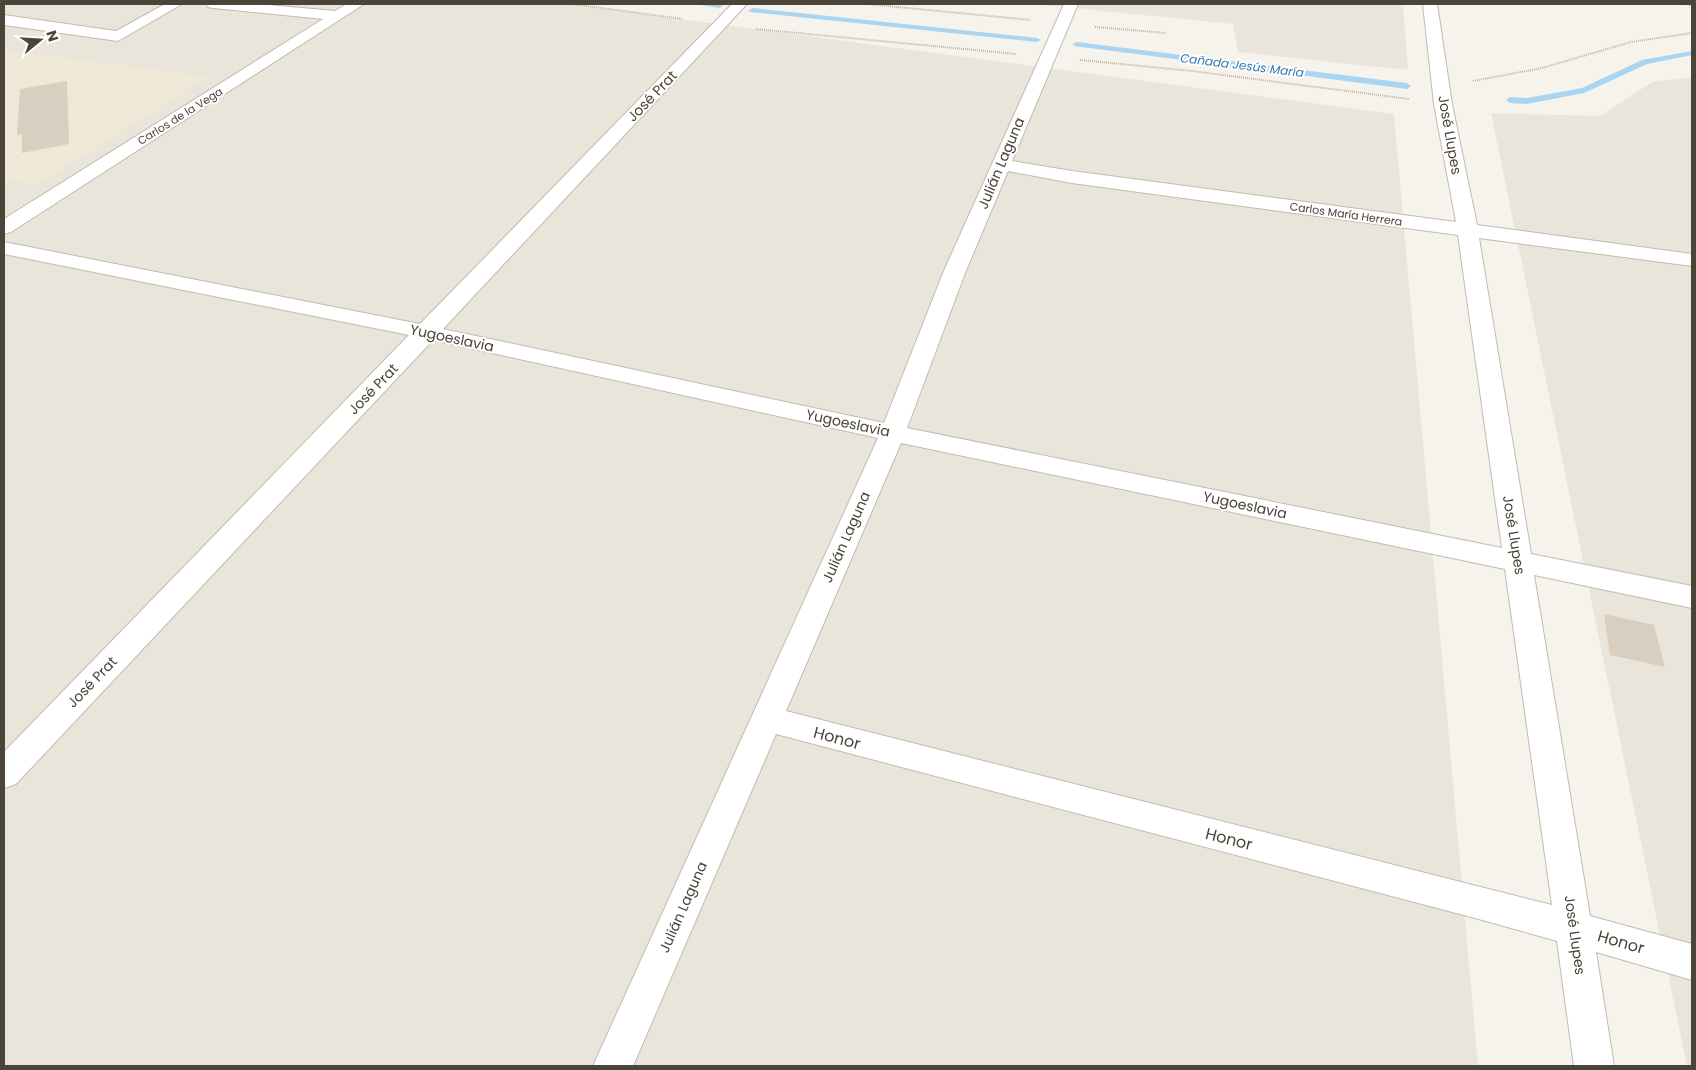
<svg xmlns="http://www.w3.org/2000/svg" width="1696" height="1070" font-family="Poppins,sans-serif">
	<rect width="100%" height="100%" fill="#f6f3ec"/>
	<g fill="#eae5da">
		<path d="M4,4h563l827,110 84,952h-1474z"/>
		<path d="M1032,4h371l5,66 -170,-18 -5,-28z"/>
		<path d="M1692,77v989h-5l-196,-953 109,3 52,-34z"/>
	</g>
	<path fill="#efe8d6" d="M4,50l205,27 -172,108 -33,-6z"/>
	<g fill="none" stroke-linecap="round" stroke-linejoin="round">
		<g fill="#a9d4f2" fill-rule="evenodd">
			<path d="M694,4h25l4,2 -4,2z"/>
			<path d="M753,8l284,30 4,2 -4,2 -287,-30 -1,-2z"/>
			<path d="M1077,42l330,41 4,3 -4,3 -333,-43 -1,-2z"/>
			<path d="M1692,51v4l-45,9 -63,29 -57,11 -17,-1 -4,-3 4,-3 17,1 55,-10 60,-28z"/>
		</g>
	</g>
	<g fill="#d8cfc1">
		<path d="M67,81l2,63 -47,9v-19l-5,1 3,-46z"/>
		<path d="M1604,614l50,11 11,42 -55,-12z"/>
	</g>
	<g fill="none" stroke-linecap="round" stroke-linejoin="round">
		<defs>
			<g id="minor">
				<path d="M165,4h17l-64,37 -114,-16v-10l112,16z"/>
				<path d="M206,4h51l78,7 12,-7h17l-353,228 -7,2v-15l319,-200 -110,-11 -5,-1z"/>
				<path d="M732,4h15l-304,325 441,94 59,-150 121,-269h14l-66,157 60,10 384,51 -22,-118 -11,-100h14l15,100 25,121 215,29v12l-213,-28 52,316 161,32v22l-158,-33 56,341 102,28v36l-96,-28 18,114h-40l-17,-125 -82,-23 -699,-184 -143,332h-40l285,-628 -445,-98 -417,444 -12,4v-36l405,-417 -405,-81v-12l416,82zM1008,171l64,12 386,52 44,313 -595,-120 58,-155zM901,443l604,126 47,336 -766,-194z"/>
			</g>
		</defs>
		<use href="#minor" stroke="#c2bbae" stroke-width="2"/>
		<g stroke="#c4b79f" stroke-width="2" stroke-dasharray="1 1" stroke-linecap="butt">
			<path d="M572,4l111,15"/>
			<path d="M866,4l165,16"/>
			<path d="M1685,4l7,1"/>
			<path d="M1095,27l71,6"/>
			<path d="M756,29l260,25"/>
			<path d="M1080,60l112,11 217,28"/>
			<path d="M1473,81l69,-13 89,-26 61,-9"/>
		</g>
		<use href="#minor" fill="#fff" fill-rule="evenodd"/>
	</g>
	<g text-anchor="middle" dominant-baseline="central" stroke-width="4" stroke-linejoin="round" paint-order="stroke">
		<g font-size="11" fill="#4b4439" stroke="#fff">
			<text transform="translate(180 116) rotate(-32)">Carlos de la Vega</text>
			<text transform="translate(1346 214) rotate(8)">Carlos María Herrera</text>
		</g>
		<g font-size="12" font-style="italic" fill="#2e7ab2" stroke="#fff">
			<text transform="translate(1242 65) rotate(7)">Cañada Jesús María</text>
		</g>
		<g font-size="14" fill="#4b4439" stroke="#fff">
			<text transform="translate(652 96) rotate(-46)">José Prat</text>
			<text transform="translate(1450 135) rotate(80)">José Llupes</text>
			<text transform="translate(1001 163) rotate(-67)">Julián Laguna</text>
			<text transform="translate(452 338) rotate(12)">Yugoeslavia</text>
			<text transform="translate(373 389) rotate(-46)">José Prat</text>
			<text transform="translate(848 423) rotate(12)">Yugoeslavia</text>
			<text transform="translate(1245 505) rotate(12)">Yugoeslavia</text>
			<text transform="translate(1514 535) rotate(81)">José Llupes</text>
			<text transform="translate(846 537) rotate(-66)">Julián Laguna</text>
			<text transform="translate(92 682) rotate(-46)">José Prat</text>
			<text transform="translate(683 907) rotate(-66)">Julián Laguna</text>
			<text transform="translate(1575 935) rotate(82)">José Llupes</text>
		</g>
		<g font-size="16" fill="#4b4439" stroke="#fff">
			<text transform="translate(837 738) rotate(15)">Honor</text>
			<text transform="translate(1229 839) rotate(14)">Honor</text>
			<text transform="translate(1621 942) rotate(16)">Honor</text>
		</g>
	</g>
	<rect width="1696" height="1070" fill="none" stroke="#4b4439" stroke-width="10"/>
	<g transform="translate(40 40) rotate(72)" stroke="#ffffff" stroke-width="4" paint-order="stroke">
	<path d="M0-4L9 19L0 12L-9 19Z" fill="#4b4439"/>
	<text y="-8" font-size="14" font-weight="bold" text-anchor="middle" fill="#4b4439">N</text>
	</g>
</svg>
